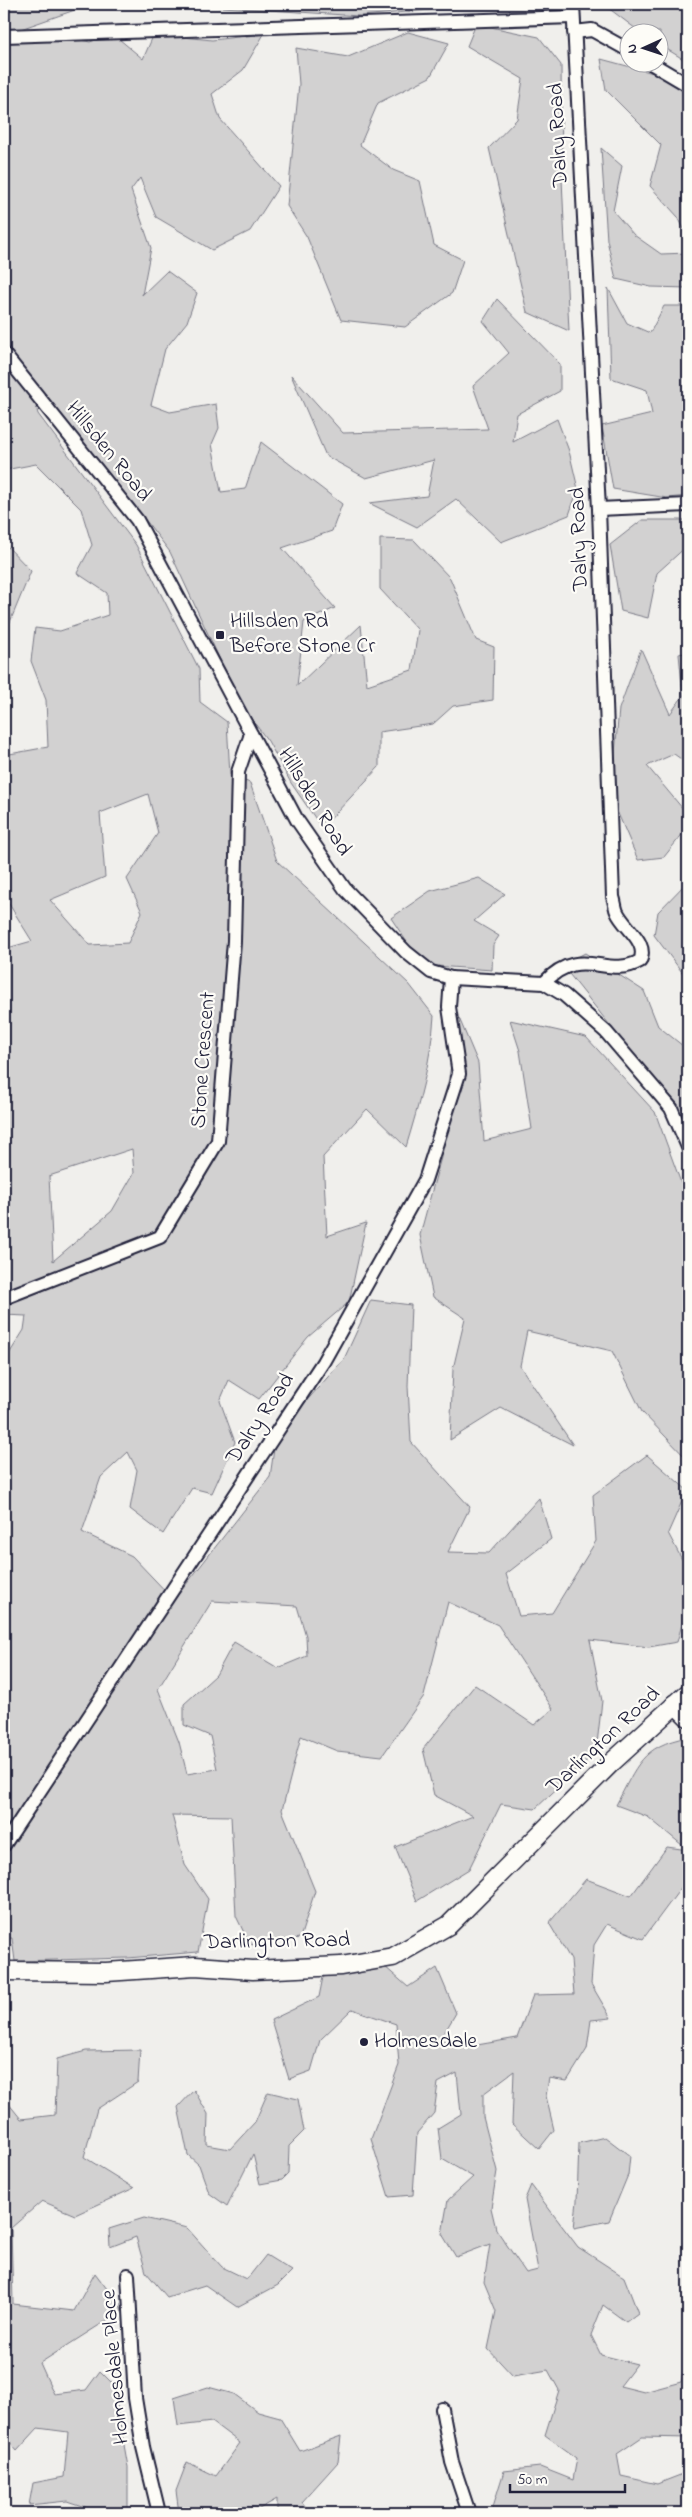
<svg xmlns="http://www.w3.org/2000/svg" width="692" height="2517" font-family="'Indie Flower',sans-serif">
	<rect width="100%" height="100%" fill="#f0efec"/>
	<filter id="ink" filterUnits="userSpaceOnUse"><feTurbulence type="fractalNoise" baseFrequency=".02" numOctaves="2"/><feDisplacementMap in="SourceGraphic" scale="10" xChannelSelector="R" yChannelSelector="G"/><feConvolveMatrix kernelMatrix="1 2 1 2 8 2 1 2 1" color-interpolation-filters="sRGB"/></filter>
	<g filter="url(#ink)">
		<g fill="#d2d1d1" stroke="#7a7a86" fill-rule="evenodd">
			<path d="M4,4h82l-14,7 -60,21 -8,-5z"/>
			<path d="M210,4h292l-143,12 -151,-10z"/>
			<path d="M603,4h85v58l-28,-17v-13h-20z"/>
			<path d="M476,24l63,13 22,28 1,114 7,152 -42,-19 -38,-164 28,-29 6,-40 -56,-33z"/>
			<path d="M408,32l41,11 -19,34 -52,26 -18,42 33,25 27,11 14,64 29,15 -11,33 -47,34 -64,-7 -34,-83 -20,-31 12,-122 -3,-36 52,9z"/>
			<path d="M113,34l30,25 11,-25 58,6 52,-6 -21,36 -31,24 8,25 59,67 -29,45 -38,19 -56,-33 -16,-39 -9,12 20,58 -9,47 25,-24 30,22 -10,29 -22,27 -14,56 19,7 46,-8 3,24 -7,16 9,48 24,-3 16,-47 81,62 -10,27 -50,17 53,60 -31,14 -7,64 64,-61 6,60 45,-15 6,-40 -38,-41v-50l34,1 36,38 26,62 18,7 -1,53 -40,6 -20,18 -54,8v35l-57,61 -31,-45 -23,-42 -27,-36 -71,-153 -49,-64 -93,-111 10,37 98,131 63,124 1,33 27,20 3,53 20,8 27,78 132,123 25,32c-3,46 -15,88 -28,131l-39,-38 -44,48 4,79 39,-13 -17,79 -41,35 -49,62 -30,-19 -9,21 15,41 -23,51 -20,-5 -29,46 -33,-25 7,-39 -9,-18 -27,25 -19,55 50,24 42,44 96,-123 6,-42 68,-76 27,-59 40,5 -3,81 3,56 59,65 -22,45 41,1 50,-55 12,41 -45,35 13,42 33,-3 44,-72 -3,-46 54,-40 40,35 -19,43 20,38v32l-11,39 -28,5 -59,-7 12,61 -6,51 -61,57 -34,-5 -32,65 -52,32 -22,-54 78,-31 -39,-21 -11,-46 52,-64 59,40 19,-16 -55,-84 -50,-23 -24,94 -42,60 -45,-5 -36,-15 -19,74 33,81 -15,47 -50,7 -14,-29 -5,-100 -59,-1 13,50 23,34 -10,53 -70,6 -113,3 -3,-23 -8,1v-577l20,-32 2,-14 -22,-1v-366l28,-8 -28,-45v-141l44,-8 -2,-47 -15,-39 4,-33 25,3 48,-16 -1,-22 -30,-20 15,-28 -11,-36 -45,-45 -31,6 -1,3v-430l52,-8 34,7zM148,794l10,39 -31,46 15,33 -14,31 -38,2 -40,-45 55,-23 -5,-64zM132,1149l2,24 -22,38 -59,50 -4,-85zM212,1601l85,5 9,30 1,20 -29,12 -44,-26 -18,33 -32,29v21l26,11 7,33 -30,5 -8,-32 -21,-53z"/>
			<path d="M601,59l71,19 16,12v147l-10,-20 -28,-31 11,-41 -55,-55z"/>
			<path d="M601,148l21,18 -9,45 21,24 27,19 27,-1v35l-37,-1 -35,-8 -9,-39z"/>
			<path d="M608,288l19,35 23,10 14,-27h24v190l-21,2 -54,-9 -11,-63 50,-12 -5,-24 -36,-12z"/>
			<path d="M497,299l63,65v27l-43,23 -4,28 44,-23 12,32 9,38 -9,26 -68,27 -45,-43 -39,28 -48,-24 58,-7 7,-36 -68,18 -40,-22 -35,-81 52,58 145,-4 -15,-43 36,-33 -26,-32z"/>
			<path d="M642,520h46v25l-31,28 -9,45 -27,-7 -11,-66z"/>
			<path d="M4,543l27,28 -21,51 -6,-1z"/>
			<path d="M641,649l29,65 13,-18 -4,-42 9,-2v112l-14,-10 -27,12 41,49v12l-24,30 -26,3 -27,-63 8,-88z"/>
			<path d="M479,878l26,16 -31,27 25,15 -6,9 -1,25 -70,-5 -31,-47 39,-27z"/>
			<path d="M688,881v99l-34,-45 4,-23z"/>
			<path d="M585,953l59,38 14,35 30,24v65l-52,-57 -74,-93z"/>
			<path d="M459,1018l19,45 6,78 48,-12 -12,-78 -10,-31 76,17 69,75 33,90v258l-46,-48 -30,-61 -85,-20 -7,35 53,79 -72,-37 -51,32 3,-71 12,-51 -32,-21 -13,-62 23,-85 4,-61z"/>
			<path d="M688,1737v145l-5,3 -40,54 -36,-15 -13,21 -3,39 20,34 -20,2 -4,29 -20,32 -18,-3 -3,18 8,34 -15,19 -27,-25 2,-53 -31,23v23l14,54 -6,37 5,21 30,44 12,-3 -13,-71 6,-14 47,62 46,30 14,36 -12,9 -23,-17 -12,30 10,20 36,9 -17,22 24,6 37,-10 5,-24h2v80l-46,-1 -25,17 4,22 36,8 31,-12v41h-197l13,-42 36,-4 33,13 4,-22 -32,-23 14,-45 -11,-20 -35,6 -25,-27 8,-38 -12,-29 6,-38 -34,13 -14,-23 6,-34 25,-23 -31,-18 -4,-31 23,-14 -4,-41 -19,10 -4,30 -17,20 -4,62 -24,2 -18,-58 28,-74 -3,-41 -44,-15 -32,31 -9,31 -22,8 -18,-59 48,-23 4,-20 61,-11 24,21 29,-19 19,45 -16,27 20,8 57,-10 16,-43 41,-1 -3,-34 -22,-37 37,-44 45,17 36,-49 21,3 -40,-33 -32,-12c21,-39 25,-59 72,-68z"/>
			<path d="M140,2050l-2,32 -41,27 -13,48 50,31 -59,27 -33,-14 -31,27 2,76 61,7 21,-38 28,37 -83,53 14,31 32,-4 14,-19 13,13 15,83v46h-25l-36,-12 -38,4 4,-22 31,-6 4,-45 -30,-4 -21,23 -13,-16v-337l17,21 34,-4 2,-56 29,-8z"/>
			<path d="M194,2090l14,24 -1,31 23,4 25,-27 13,-30 30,7 6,32 -15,15 -1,28 -6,6 -22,4 -7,-30 -26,52 -18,-13 -10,-28 -11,-10 -10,-48z"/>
			<path d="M605,2137l25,19 -2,19 -19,46 -35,7 3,-27 2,-58z"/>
			<path d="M144,2218l43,10 35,39 25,12 19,-24 26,16 -14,14 -41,22 -32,-22 -38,12 -21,-25 -10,-35 -26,10 -1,-18z"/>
			<path d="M208,2387l26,7 24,18 22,6 20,33 41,-15 -3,26 -36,40 8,11h-33v-14l-25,14h-73l-3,-22 11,-29 29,14 24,-33 -28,-21 -34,4 -4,-28z"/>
		</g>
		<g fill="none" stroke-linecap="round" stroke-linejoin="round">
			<defs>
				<g id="street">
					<path d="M574,32l18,-2 38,21"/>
					<path d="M4,36l569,-19"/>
					<path d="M649,62l39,23"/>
					<path d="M4,354l133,166 160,300 48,69 61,63 25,20 20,6 93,5 20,12 42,37 65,76 17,39"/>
					<path d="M599,509l89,-4"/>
					<path d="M544,983c37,-40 62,-3 96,-22 9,-19 -16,-33 -23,-49 -2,-4 -2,-10 -4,-15l-14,-388 -26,-505"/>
					<path d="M4,1298l156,-61 58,-96 16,-200 4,-169 13,-38"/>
					<path d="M4,1845l319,-483 102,-182 34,-106 -10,-67 2,-29"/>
					<path d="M128,2275l7,123 8,49 16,66"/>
					<path d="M442,2409l10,53 17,51"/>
				</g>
				<g id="secondary">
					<path d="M675,1704l13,13"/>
					<path d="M4,1971l102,1 89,-6 58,4 88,-4 52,-9 56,-32 161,-161 78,-71"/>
				</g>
			</defs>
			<use href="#street" stroke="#22223b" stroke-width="16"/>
			<use href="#secondary" stroke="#22223b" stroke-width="21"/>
			<use href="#street" stroke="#fdfcf7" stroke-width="12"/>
			<use href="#secondary" stroke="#fdfcf7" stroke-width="18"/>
		</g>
	</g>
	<g fill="#22223b" stroke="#fdfcf7" stroke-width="2">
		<rect x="215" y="630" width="10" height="10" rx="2.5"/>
		<circle cx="364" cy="2042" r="5"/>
	</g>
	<g text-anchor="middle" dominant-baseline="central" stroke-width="4.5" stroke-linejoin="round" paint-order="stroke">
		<g font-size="22" fill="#22223b" stroke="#fdfcf7">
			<text transform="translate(559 135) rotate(-93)">Dalry Road</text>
			<text transform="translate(108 452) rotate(51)">Hillsden Road</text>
			<text transform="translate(580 539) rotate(-92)">Dalry Road</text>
			<text transform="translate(314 802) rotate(59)">Hillsden Road</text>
			<text transform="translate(204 1060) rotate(-86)">Stone Crescent</text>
			<text transform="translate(261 1419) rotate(-56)">Dalry Road</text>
			<text transform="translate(604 1741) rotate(-43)">Darlington Road</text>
			<text transform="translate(277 1942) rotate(-1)">Darlington Road</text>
			<text transform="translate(116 2367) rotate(-95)">Holmesdale Place</text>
		</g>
		<g font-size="22" fill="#22223b" stroke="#fdfcf7" text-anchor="start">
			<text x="230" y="622">Hillsden Rd<tspan x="230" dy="25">Before Stone Cr</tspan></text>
			<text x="374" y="2042">Holmesdale</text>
		</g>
	</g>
	<rect width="692" height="2517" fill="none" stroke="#fdfcf7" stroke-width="20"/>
	<rect x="10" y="10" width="672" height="2497" fill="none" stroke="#22223b" stroke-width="2" filter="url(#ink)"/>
	<g transform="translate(644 48) rotate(267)"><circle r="24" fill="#fdfcf7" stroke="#a5a5ac"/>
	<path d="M0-4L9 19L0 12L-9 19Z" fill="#22223b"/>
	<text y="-8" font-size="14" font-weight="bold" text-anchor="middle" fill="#22223b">N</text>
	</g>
	<path d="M510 2484v8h115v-8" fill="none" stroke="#22223b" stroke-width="2.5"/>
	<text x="517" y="2484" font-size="15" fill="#22223b" stroke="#fdfcf7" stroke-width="4" paint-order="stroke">50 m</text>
</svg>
